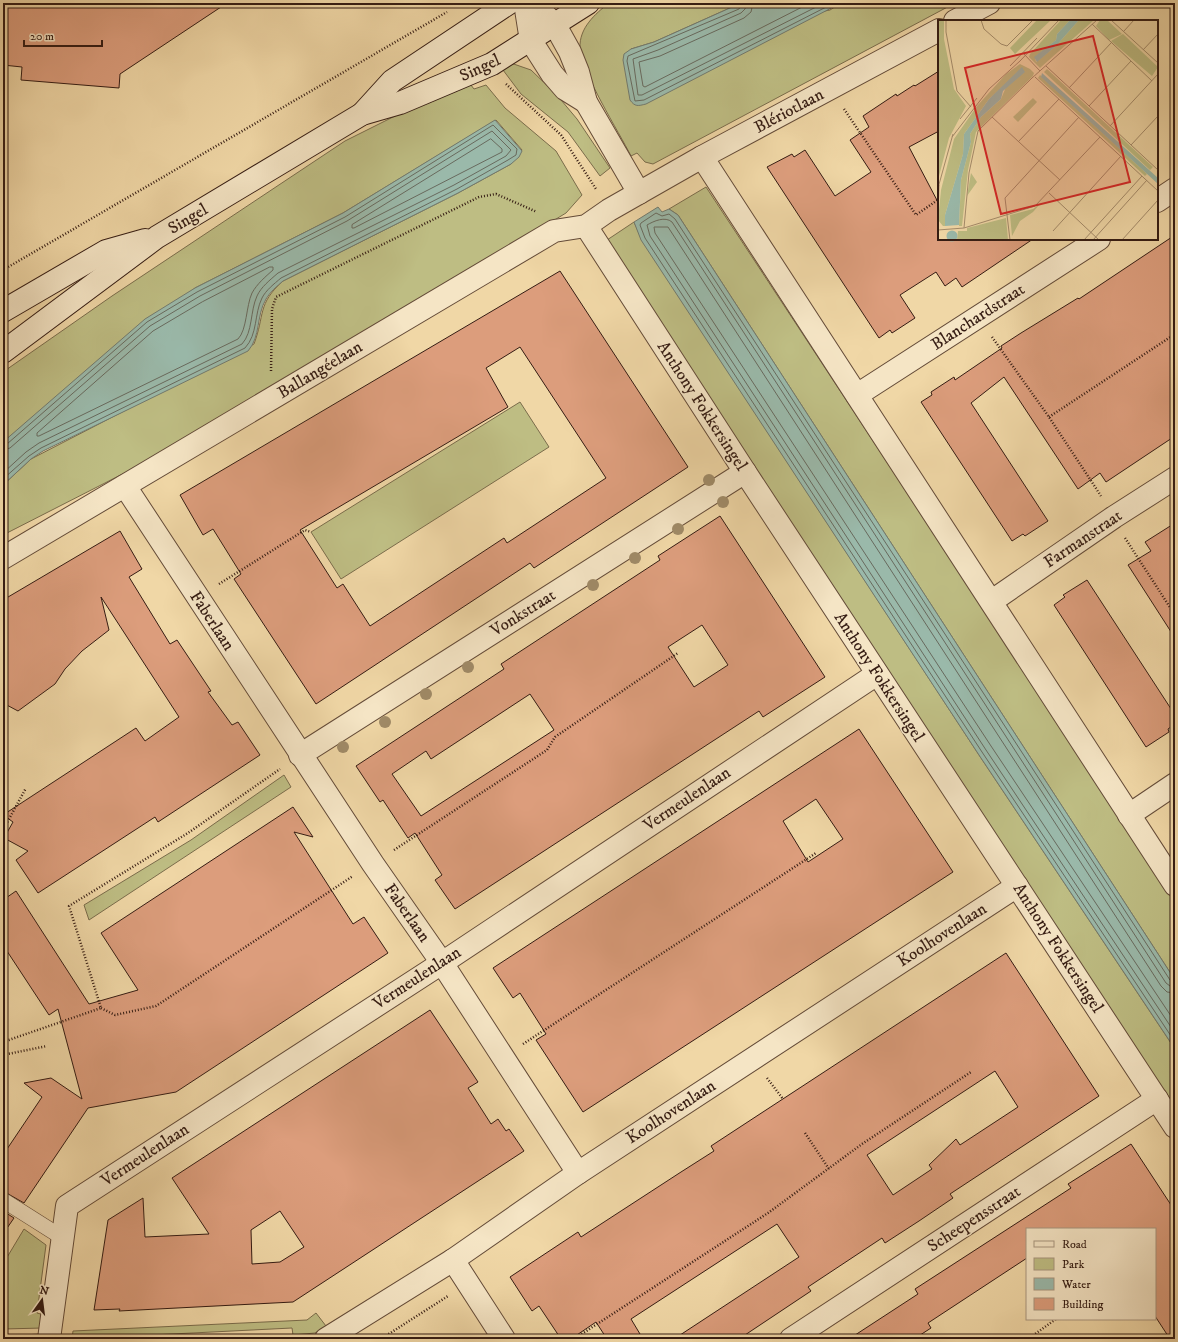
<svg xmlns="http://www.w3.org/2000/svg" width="1178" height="1342" font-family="'IM FELL DW Pica',serif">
	<rect width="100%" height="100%" fill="#f0d7a6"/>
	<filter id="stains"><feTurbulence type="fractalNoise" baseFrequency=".005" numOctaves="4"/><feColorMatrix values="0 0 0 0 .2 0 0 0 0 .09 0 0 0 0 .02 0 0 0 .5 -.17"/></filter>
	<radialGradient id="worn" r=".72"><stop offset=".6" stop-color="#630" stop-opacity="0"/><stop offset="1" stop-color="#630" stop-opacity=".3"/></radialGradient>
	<g fill="#bebd83" stroke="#7a6c4b">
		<path d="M609,3h132l-87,39 -23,7 199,-39 11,-7h114l-302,161 -8,-2 -8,-9 -6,3c-12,-24 -50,-84 -51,-108 -1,-20 15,-34 29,-45z"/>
		<path d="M505,61l26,9 25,24 21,25 33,49 -10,8 -32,-44 -47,-38 -18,-24z"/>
		<path d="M467,80l7,9 12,-4 19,23 51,43 26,44 -16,18 -365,221 -198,101v-50l28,-26 223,-115c11,-29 3,-40 29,-63l175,-88 53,-29 11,-14 -26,-30 -153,93 -148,75 -192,154v-70l109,-76 233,-155z"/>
		<path d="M706,187l469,713v80l-497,-765 -9,-6z"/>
		<path d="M634,222l8,18 337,515 196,294v62l-568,-871z"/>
		<path d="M520,402l29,45 -208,132 -30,-47z"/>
		<path d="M284,775l7,12 -202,133 -5,-15 107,-65z"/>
		<path d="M24,1229l22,16 -9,68 7,2 -1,13 -40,1v-65z"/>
		<path d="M316,1313l10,13 -11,7 -22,2 -1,-7 -220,11 1,-8 234,-11z"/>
		<path d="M41,1334l-1,5h-37v-3z"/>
	</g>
	<g fill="#9ab9aa" stroke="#727a6e">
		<path d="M741,3h100l-195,101c-8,2 -11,3 -16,-4l-7,-40 1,-6 7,-5 23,-7z"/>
		<path d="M495,120l27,31 -3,6 -8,7 -53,29 -175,88c-6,5 -13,11 -17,18 -10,17 -5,37 -18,52l-205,100 -12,8 -28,26v-43l142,-123 50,-31 148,-75z"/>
		<path d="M658,207l4,5 7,-3 9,6 497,765v69l-196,-294 -338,-515 -7,-18z"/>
	</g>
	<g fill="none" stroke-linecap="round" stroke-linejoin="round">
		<g stroke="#686a5e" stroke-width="1">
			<path d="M742,3l-3,6 -111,47 -1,5 8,40 9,-1 190,-97"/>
			<path d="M747,3l-2,6 -4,4 -83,37 -25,9 5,36h4l182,-92"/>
			<path d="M753,3l-2,9 -7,6 -84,38 -21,6 4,24 2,1 165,-84"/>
			<path d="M491,139l11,10v3l-148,76h-2v-3z"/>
			<path d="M270,267h3v3c-8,7 -16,14 -21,23 -6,13 -5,37 -14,46l-199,97h-2v-3l116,-102 49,-29z"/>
			<path d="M3,445l4,-1 140,-122 50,-30 148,-75 148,-92 24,24 -1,6 -8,5 -51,29 -176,89c-7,6 -15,12 -19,20 -8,16 -4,36 -17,50l-204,100 -12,8 -26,23"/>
			<path d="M3,450l7,-2 140,-122 50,-30 147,-75 145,-90 19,19 -5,6 -52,29 -176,88c-8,7 -17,14 -21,23 -7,15 -4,36 -15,48l-203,99 -13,9 -23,21"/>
			<path d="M1175,982l-5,-2 -495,-761 -6,-5 -7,2 -6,-3 -15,10 -1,2 5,13 337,514 193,290"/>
			<path d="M1175,987l-5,-1 -4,-3 -494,-761c-7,-6 -18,-1 -25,3l3,11 336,514 189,283"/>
			<path d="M1175,993l-8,-1 -6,-6 -493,-759h-14l1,6 336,513 184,276"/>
		</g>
	</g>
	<g fill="#dc9d7c" stroke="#351c13" fill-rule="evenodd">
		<path d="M3,3h224l-107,71 -1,14 -98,-8 1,-13 -19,-2z"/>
		<path d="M939,71v60l-30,16 30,57v35h94l-71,48 -6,-9 -11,8 -9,-14 -36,23 15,23 -23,15 -2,-3 -11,8 -112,-171 25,-13 2,3 11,-7 30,46 36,-24 -21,-32 19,-13 -6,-11 33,-22 1,2 17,-11 1,1z"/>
		<path d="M1175,235v201l-69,46 -6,-9 -22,16 -74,-112 -33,26 77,118 -23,15 -2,-2 -11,7 -91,-139 11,-7 -1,-3 23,-15 1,3 47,-32 -1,-2 20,-13 57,-35 1,1z"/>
		<path d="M560,271l128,196 -154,101 -4,-5 -214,141 -82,-125 7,-5 -28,-45 -10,6 -23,-40zM520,347l86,131 -99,65 -3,-5 -134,88 -27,-42 -6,4 -37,-58 208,-123 -22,-39z"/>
		<path d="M720,516l105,161 -62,40 -4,-6 -304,198 -20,-29 7,-5 -27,-42 -7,5 -25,-38 -3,2 -24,-36 148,-97 -3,-5 159,-104 -2,-4zM702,625l26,40 -34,22 -26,-40zM530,694l24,36 -133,86 -29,-42 34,-23 5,8z"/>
		<path d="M1175,523v115l-47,-73 23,-14 -6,-9z"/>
		<path d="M120,531l22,38 -13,8 41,67 7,-4 34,51 -3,1 24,33 6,-3 22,33 -102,67 -3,-5 -117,76 -22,-33 12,-9 -24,-13 9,-16 -10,-7 133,-87 9,13 34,-24 -78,-120 8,33 -27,21 -17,18 -10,15 -37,27 -15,-8v-103z"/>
		<path d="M1087,580l88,135v9l-7,5 1,3 -23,15 -92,-142 11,-8 -2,-2z"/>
		<path d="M859,729l94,143 -370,240 -47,-72 10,-6 -26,-41 -7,5 -20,-30zM816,799l27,40 -35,23 -25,-41z"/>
		<path d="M293,807l20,30 -19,-5 59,92 11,-7 24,36 -212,139 -88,16 -64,95 -21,-12v-36l39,-58 -18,-14 27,-5 31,21 -24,-90 -9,6 -46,-70v-45l13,-9 73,113 49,-14 -37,-57z"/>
		<path d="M1006,953l93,143 -149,98 3,4 -34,23 -34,22 -3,-5 -74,49 3,4 -72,48h-65l125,-82 -22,-33 -146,95 12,20h-36l-11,-17 -25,17h-10l-22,-33 -7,5 -22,-34 68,-45 3,5 100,-65 33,-21 -3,-5zM995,1071l23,36 -58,38 -4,-6 -27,26 3,4 -39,26 -26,-40z"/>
		<path d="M430,1010l48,72 -10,6 23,36 7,-5 8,12 3,-2 15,22 -231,151 -174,9 1,-2 -26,1 14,-90 35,-22 2,39 64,-3 -37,-56zM280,1211l24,36 -24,15 -28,2 -1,-34z"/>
		<path d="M1131,1144l44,67v128h-5l-15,-23v-87h-128v29l-99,65 3,5 -17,11h-65l69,-45 -3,-5 156,-101 -3,-4z"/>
		<path d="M3,1211l11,7 -11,16z"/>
	</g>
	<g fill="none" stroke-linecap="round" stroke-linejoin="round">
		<defs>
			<path id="lane" d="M3,1200l60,38"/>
			<g id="street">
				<path d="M525,3l6,38 21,33 13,15 21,13"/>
				<path d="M533,3l22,22 15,27 8,20 8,30 53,91"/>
				<path d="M955,21l34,-18"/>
				<path d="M702,157l473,728"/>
				<path d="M1157,201l18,-12"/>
				<path d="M586,226l159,246 430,655"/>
				<path d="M857,395l242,-156"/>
				<path d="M125,486l248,378 69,99 136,210"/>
				<path d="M3,558l551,-327 32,-5 23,-16 93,-53 237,-127"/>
				<path d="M992,601l122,-84 61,-39"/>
				<path d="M300,755l445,-283"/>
				<path d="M1129,815l46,-31"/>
				<path d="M453,1260l51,79"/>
				<path d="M49,1339l18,-133 375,-243 435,-289"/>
				<path d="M326,1339l127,-79 125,-87 439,-287"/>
				<path d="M791,1339l366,-240"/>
			</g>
			<g id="secondary">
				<path d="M362,114l30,-33 117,-78"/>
				<path d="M3,311l103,-60 39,-11"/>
				<path d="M3,352l154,-115 205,-123 38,-11 92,-39 96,-61"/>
			</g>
		</defs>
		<use href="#lane" stroke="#644b38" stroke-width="16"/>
		<use href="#street" stroke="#644b38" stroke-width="24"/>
		<use href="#secondary" stroke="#351c13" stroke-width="24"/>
		<g stroke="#351c13" stroke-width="2.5" stroke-dasharray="1 2" stroke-linecap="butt">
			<path d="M506,84l55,51 35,54"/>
			<path d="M844,109l72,106 23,-16"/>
			<path d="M3,270l444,-258"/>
			<path d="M992,337l57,80 52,79"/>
			<path d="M271,371l1,-62 4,-12 203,-100 17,-3 41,18"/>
			<path d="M1049,417l126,-83"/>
			<path d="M1125,538l50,77"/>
			<path d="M219,584l86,-54 6,2"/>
			<path d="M3,830l23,-42"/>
			<path d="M394,850l153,-100 8,-13 123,-84"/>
			<path d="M101,1008l14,7 41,-9 197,-130"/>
			<path d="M3,1042l98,-34 -32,-102 119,-73 92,-64"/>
			<path d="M523,1044l293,-191"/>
			<path d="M3,1055l44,-9"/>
			<path d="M767,1078l16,21"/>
			<path d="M805,1133l24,36"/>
			<path d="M381,1339l67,-43"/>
			<path d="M574,1339l194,-126 94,-69 109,-72"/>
			<path d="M1028,1339l28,-20"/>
		</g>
		<use href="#lane" stroke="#f5e5c5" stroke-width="15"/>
		<use href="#street" stroke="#f5e5c5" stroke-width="22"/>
		<use href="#secondary" stroke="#f5e5c5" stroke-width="22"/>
	</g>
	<g fill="#a08b68">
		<circle cx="709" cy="480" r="6"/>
		<circle cx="723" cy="502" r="6"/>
		<circle cx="678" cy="529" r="6"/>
		<circle cx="635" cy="558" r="6"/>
		<circle cx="593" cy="585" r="6"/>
		<circle cx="468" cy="667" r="6"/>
		<circle cx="426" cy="694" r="6"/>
		<circle cx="385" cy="722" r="6"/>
		<circle cx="343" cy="747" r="6"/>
	</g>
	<g text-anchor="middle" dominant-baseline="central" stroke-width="3" stroke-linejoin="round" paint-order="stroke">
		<g font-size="17" fill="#351c13" stroke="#f5e5c5">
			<text transform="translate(480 68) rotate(-25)">Singel</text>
			<text transform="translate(789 111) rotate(-28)">Blériotlaan</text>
			<text transform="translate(188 219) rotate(-31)">Singel</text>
			<text transform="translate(978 317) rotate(-33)">Blanchardstraat</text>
			<text transform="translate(320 370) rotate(-31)">Ballangéelaan</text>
			<text transform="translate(702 406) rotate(57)">Anthony Fokkersingel</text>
			<text transform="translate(1083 539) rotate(-34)">Farmanstraat</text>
			<text transform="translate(523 613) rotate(-32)">Vonkstraat</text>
			<text transform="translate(212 621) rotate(57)">Faberlaan</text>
			<text transform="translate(879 677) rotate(57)">Anthony Fokkersingel</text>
			<text transform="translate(687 799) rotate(-34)">Vermeulenlaan</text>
			<text transform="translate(407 913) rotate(55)">Faberlaan</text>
			<text transform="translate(942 935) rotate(-33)">Koolhovenlaan</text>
			<text transform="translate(1058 948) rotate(57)">Anthony Fokkersingel</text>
			<text transform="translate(417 978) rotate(-33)">Vermeulenlaan</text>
			<text transform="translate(671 1112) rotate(-33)">Koolhovenlaan</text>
			<text transform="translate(145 1155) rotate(-33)">Vermeulenlaan</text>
			<text transform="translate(974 1219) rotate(-33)">Scheepensstraat</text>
		</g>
	</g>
	<g transform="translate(938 20)">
		<rect width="220" height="220" fill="#f0d7a6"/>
		<path d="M0,0h6v19l10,50 12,17 -17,32 -11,42zM99,0h14l-36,34 -5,-6zM123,0h9l-13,14 -1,6 -21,17 1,5 20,-16 23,-26h15l-54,48 -11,-11 1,-3zM162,0h7l15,14 -13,6 -13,-14zM185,14l35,33 -6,9 -41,-35zM82,44l10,5 4,4 -1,3 -57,56 -8,38 -6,56h-3l2,-46 10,-38 -1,-8 11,-17 20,-18 7,-17 -19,17 -25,35 -1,20 -18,61v11h-2l-5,-6 3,-30 13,-51 23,-33 29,-32zM109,49l106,98 -3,3 -106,-98zM102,55l107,99 -2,2 -107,-98zM95,78l4,4 -19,20 -5,-5zM33,153l6,9 -10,14zM102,184l-7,8 -13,9 -8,15 -2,-21 23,-6zM68,198l2,22h-51l1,-9h9v-3z" fill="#bebd83"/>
		<path d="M132,0h9l-23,26 -19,16 -3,-5 22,-17 1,-6zM84,47l3,5 -22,19 -2,8 -20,18 -11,17 1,8 -10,38 -2,45 -14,1v-11l18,-61 1,-20 25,-35zM104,53l116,105v6l-117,-107zM8.5 216a5.5 5.5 0 1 1 11 0a5.5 5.5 0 1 1-11 0Z" fill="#9ab9aa"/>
		<path fill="none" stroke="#a58c6b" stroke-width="1" d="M8,0v12l11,59 14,16M43,0l3,9 17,15 6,2 26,-26M173,0l47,43M154,4l60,57M186,11l10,-11M205,30l15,-16M86,34l16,17M72,46l27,-28M108,46l112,104M97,57l123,114M131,68l42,-45M151,86l42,-45M54,97l68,63M22,99l17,-21M172,106l48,-52M14,117l37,-48 31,-28 39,-41M80,122l41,-43M193,125l27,-29M0,168l15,-54M111,173l50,47M0,194l1,-29M26,208l5,-55 9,-42 54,-53 65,-58M0,210l26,-2 71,-22 65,-69M115,211l68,-75M72,220l-5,-42 74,-81M146,220l58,-64M155,220l54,-60M184,220l36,-40"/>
		<path fill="#d62828" fill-opacity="0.15" stroke="#d62828" stroke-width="2" d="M155,16l37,146 -129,32 -36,-146z"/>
		<rect width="220" height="220" fill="none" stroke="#351c13" stroke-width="2"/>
	</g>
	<rect width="1178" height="1342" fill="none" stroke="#f0d7a6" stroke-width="16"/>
	<rect x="4" y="4" width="1170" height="1334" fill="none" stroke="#351c13" stroke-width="2"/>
	<rect x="8" y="8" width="1162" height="1326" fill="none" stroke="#351c13"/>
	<rect x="1026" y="1228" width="130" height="92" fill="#f5e5c5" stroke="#a8957e"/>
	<rect x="1034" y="1241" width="20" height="6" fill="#f5e5c5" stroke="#a8957e"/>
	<text x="1062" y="1248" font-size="12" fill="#351c13">Road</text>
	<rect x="1034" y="1258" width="20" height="12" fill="#bebd83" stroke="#a8957e"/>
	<text x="1062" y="1268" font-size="12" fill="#351c13">Park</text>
	<rect x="1034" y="1278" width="20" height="12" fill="#9ab9aa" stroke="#a8957e"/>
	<text x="1062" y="1288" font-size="12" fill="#351c13">Water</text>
	<rect x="1034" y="1298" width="20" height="12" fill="#dc9d7c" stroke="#a8957e"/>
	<text x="1062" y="1308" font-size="12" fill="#351c13">Building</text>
	<g transform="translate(42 1300) rotate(14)" stroke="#f5e5c5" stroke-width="3" paint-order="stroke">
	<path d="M0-3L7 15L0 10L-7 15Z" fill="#351c13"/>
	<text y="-6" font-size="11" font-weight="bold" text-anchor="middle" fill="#351c13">N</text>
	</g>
	<path d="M24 40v6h78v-6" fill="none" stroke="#351c13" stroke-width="2"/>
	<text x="30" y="40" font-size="12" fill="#351c13" stroke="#f5e5c5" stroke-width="3" paint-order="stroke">20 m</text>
	<rect width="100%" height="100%" filter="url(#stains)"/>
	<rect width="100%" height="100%" fill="url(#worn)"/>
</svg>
